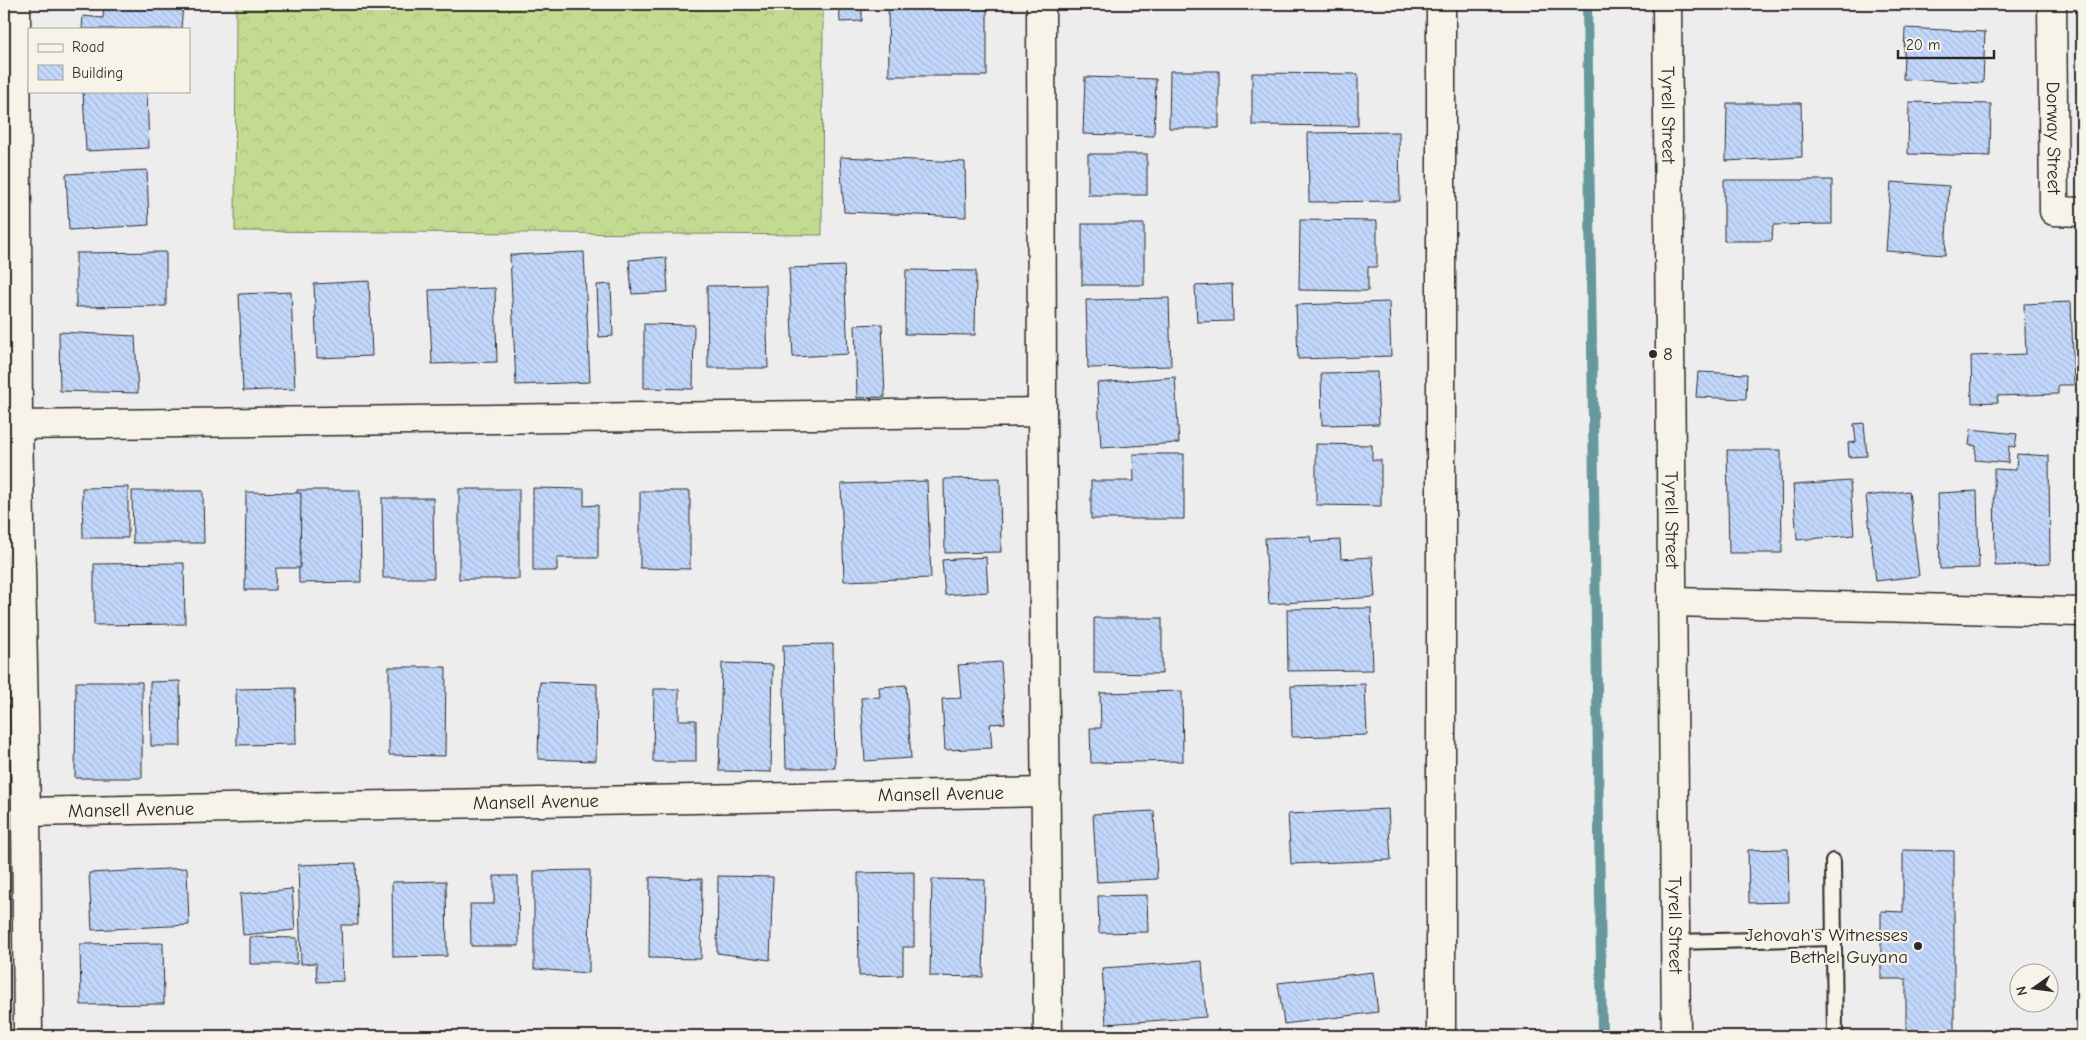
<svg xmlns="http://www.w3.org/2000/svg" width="2086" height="1040" font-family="'Comic Neue',sans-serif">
	<defs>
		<pattern id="forest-crowns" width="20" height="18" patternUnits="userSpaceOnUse" patternTransform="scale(1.25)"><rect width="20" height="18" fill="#c3db91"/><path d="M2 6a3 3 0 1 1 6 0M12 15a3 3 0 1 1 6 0" fill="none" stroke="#a8bc7d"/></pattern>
		<pattern id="building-back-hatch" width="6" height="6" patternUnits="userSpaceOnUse" patternTransform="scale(1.25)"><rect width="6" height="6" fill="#c2d7fc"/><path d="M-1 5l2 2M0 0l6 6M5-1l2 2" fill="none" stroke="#a7b9d8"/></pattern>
	</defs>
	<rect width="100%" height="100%" fill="#ecedec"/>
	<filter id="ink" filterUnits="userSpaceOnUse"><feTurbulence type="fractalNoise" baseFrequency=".02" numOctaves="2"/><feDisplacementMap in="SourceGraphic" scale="10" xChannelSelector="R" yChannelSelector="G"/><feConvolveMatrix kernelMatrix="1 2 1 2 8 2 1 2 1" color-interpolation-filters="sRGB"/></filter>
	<g filter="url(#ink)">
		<path fill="url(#forest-crowns)" stroke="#77835e" d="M236,4h587l-1,231 -587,-4z"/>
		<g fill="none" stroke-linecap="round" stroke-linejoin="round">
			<path stroke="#66989c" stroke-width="10" d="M1587,4l15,1032"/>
		</g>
		<g fill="url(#building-back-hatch)" stroke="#2b2b2b">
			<path d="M104,4h79l-2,25h-99l1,-13 20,2z"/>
			<path d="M839,4h23v17l-22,1z"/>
			<path d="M888,4h99v72h-98z"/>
			<path d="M1905,28l80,4 -2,51 -80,-4z"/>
			<path d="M1170,71h49v57h-50z"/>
			<path d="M1252,73l106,1v52l-106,-1z"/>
			<path d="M1085,77l71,2 -2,57 -71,-2z"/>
			<path d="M83,91h64l2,57 -63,3z"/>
			<path d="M1909,102l82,2 -1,52 -82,-2z"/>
			<path d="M1727,103h74l1,54 -76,4z"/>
			<path d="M1399,132l1,69 -91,1 -1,-69z"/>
			<rect x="1088" y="154" width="59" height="41"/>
			<path d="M840,157l125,5 1,55 -122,-5z"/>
			<path d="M147,170l2,55 -80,5 -3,-56z"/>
			<path d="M1724,180h108v44l-59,1 -1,16h-48z"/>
			<path d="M1891,182l58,4 -4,69 -59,-4z"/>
			<path d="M1300,220l77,1v46h-9v24l-69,-1z"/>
			<rect x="1082" y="224" width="62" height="61"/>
			<path d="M166,252v54l-90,1v-54z"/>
			<path d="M584,252l6,130 -74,3 -6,-130z"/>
			<path d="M666,257l2,35 -36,2 -3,-34z"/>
			<path d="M844,266l4,88 -55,3 -4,-89z"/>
			<path d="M906,270l70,1 -1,64 -70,-1z"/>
			<path d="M369,281l3,75 -55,2 -3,-74z"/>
			<path d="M611,284l2,52 -14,1 -2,-52z"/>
			<path d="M1232,284l1,37 -36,1 -2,-36z"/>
			<path d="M766,285l2,83h-60l-1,-82z"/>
			<path d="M495,288l2,74 -65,2 -3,-74z"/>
			<path d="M291,292l4,97 -52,2 -4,-97z"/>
			<path d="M1169,298l2,68 -83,2 -2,-68z"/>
			<path d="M1389,302l2,54 -93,3 -2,-54z"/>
			<path d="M2071,302l3,83h-16v9l-61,2 1,6 -26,1 -1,-47 55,-2 -2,-50z"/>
			<path d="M644,324l50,1 -1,64 -49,-1z"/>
			<path d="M882,324l3,73 -28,1 -2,-73z"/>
			<path d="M59,332l76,4 3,57 -78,-2z"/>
			<path d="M1377,372l2,52 -57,1 -1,-52z"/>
			<path d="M1698,372l49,2 -1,25 -50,-2z"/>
			<path d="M1175,377l4,66 -78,5 -4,-65z"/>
			<path d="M1864,423l3,33 -18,1 -1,-14 8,-1 -2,-18z"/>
			<path d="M1971,429l46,5 -2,13 -6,-1 -1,17 -33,-3 1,-14 -7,-1z"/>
			<path d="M1316,444l56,1v15h9v46l-65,-1z"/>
			<path d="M1727,450h54l1,103h-53z"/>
			<path d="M1133,454h51v65h-93v-38h43z"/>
			<path d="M2017,454l32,2 1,108 -55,2 -1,-97 22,1z"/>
			<path d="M1000,478l1,74 -56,1 -1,-74z"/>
			<path d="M927,481l4,97 -87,3 -3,-97z"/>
			<path d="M1850,481l4,54 -57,5 -4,-55z"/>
			<path d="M128,487v51h-45l-1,-50z"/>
			<path d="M533,488l51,1v17l14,-1v53h-41v13h-24z"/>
			<rect x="459" y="489" width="60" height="90"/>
			<path d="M297,490h63l1,92 -62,1z"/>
			<path d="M132,491h71l1,52h-71z"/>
			<path d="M640,491h50v78l-50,-1z"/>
			<path d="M1909,491l10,85 -43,5 -10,-85z"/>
			<path d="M1977,491l2,77 -39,1 -2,-76z"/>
			<path d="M246,492l55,1 -1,75h-24l-1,22h-30z"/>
			<path d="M382,498h51l1,80h-51z"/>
			<path d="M1310,536l1,6 29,-2 1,19 31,-2 3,40 -106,7 -4,-66z"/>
			<path d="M986,557l2,35 -43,3 -3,-35z"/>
			<path d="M184,563l1,61 -91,1v-61z"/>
			<path d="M1371,608l2,62 -85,1 -1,-62z"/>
			<path d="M1094,618h68v56l-68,-1z"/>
			<path d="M833,644l2,124h-49l-3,-123z"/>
			<path d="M1001,662l4,61 -15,1 2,24 -47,2 -3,-51 19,-1 -3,-33z"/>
			<path d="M722,663l51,2 -2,107 -52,-1z"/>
			<path d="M389,667h57l-1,89 -56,-1z"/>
			<path d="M180,681l1,65h-30l-1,-64z"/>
			<path d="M76,682h66v96h-67z"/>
			<path d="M540,682l57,2 -1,77 -58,-2z"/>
			<path d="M1365,684l2,51 -75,2 -1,-51z"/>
			<path d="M906,685l5,73 -46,3 -4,-63 19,-1 -1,-10z"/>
			<path d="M295,688l1,56 -59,1 -1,-56z"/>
			<path d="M654,689h25v31h17v42h-43z"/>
			<path d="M1182,691l1,70 -92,2 -1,-35h11l-1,-35z"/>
			<path d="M1388,809l3,51 -100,4 -3,-50z"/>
			<path d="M1154,811l3,68 -60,3 -4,-68z"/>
			<path d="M1788,849l1,53 -40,1 -1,-53z"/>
			<path d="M1903,850l51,1v185h-48v-57h-25v-68l22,1z"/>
			<path d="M356,863l2,62h-17l2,56 -26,1 -1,-19 -15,1 -3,-99z"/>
			<path d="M187,868l2,57 -97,5 -3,-57z"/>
			<path d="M590,870l-1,103 -55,-4v-98z"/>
			<path d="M914,872v75h-11v28l-44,1 -1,-103z"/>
			<path d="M494,876h24l1,70h-48l-1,-42h24z"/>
			<path d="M718,876l55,1 -3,83 -53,-7z"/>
			<path d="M650,877l52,2 -1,80 -52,-1z"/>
			<path d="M932,879l53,1 -2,97 -53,-1z"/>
			<path d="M446,881l1,75 -54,1 -1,-75z"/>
			<path d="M292,889l3,41 -52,5 -3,-41z"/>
			<path d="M1147,895l1,37 -49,1 -1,-37z"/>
			<path d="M250,937l47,1v26h-47z"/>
			<path d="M163,943l1,61 -83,1 -1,-61z"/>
			<path d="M1202,961l4,56 -100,7 -4,-56z"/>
			<path d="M1373,972l5,40 -94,12 -6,-41z"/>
		</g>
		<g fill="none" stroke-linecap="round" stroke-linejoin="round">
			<defs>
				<g id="service">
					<path d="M1833,861l2,175"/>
					<path d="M1676,942l158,-4"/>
				</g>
				<g id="minor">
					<path d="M16,4l2,421 8,387 2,224"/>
					<path d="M1041,4l1,408 6,624"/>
					<path d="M1441,4v1032"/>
					<path id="s1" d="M1667,4l9,1032"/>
					<path id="s2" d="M2052,4l2,207 28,1"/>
					<path d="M18,425l1024,-13"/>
					<path d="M1672,602l410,10"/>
					<path id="s3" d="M26,812l1020,-20"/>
				</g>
			</defs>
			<use href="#service" stroke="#2b2b2b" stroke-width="18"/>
			<use href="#minor" stroke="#2b2b2b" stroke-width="31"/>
			<use href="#service" stroke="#f7f3e8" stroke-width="14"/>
			<use href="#minor" stroke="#f7f3e8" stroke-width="28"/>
		</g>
	</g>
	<g fill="#2b2b2b" stroke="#f7f3e8" stroke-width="2">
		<circle cx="1653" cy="354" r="5"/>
		<circle cx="1918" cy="946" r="5"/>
	</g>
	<g text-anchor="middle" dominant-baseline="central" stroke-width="4.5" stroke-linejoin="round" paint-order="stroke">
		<g font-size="19" fill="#2b2b2b" stroke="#f7f3e8">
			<text stroke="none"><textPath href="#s1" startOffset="111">Tyrell Street</textPath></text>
			<text stroke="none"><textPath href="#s2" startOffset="134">Dorway Street</textPath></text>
			<text stroke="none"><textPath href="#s1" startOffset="516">Tyrell Street</textPath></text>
			<text stroke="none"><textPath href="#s3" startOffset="915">Mansell Avenue</textPath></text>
			<text stroke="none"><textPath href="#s3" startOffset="510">Mansell Avenue</textPath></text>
			<text stroke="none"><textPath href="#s3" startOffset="105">Mansell Avenue</textPath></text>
			<text stroke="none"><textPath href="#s1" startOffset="921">Tyrell Street</textPath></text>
		</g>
		<g font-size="19" fill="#2b2b2b" stroke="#f7f3e8" text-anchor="start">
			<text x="1663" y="354">8</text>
			<text x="1908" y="935" text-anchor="end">Jehovah's Witnesses<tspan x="1908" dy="22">Bethel Guyana</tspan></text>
		</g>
	</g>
	<rect width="2086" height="1040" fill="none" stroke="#f7f3e8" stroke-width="20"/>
	<rect x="10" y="10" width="2066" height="1020" fill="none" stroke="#2b2b2b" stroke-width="2" filter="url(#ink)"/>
	<rect x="28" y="28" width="162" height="65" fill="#f7f3e8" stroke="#a5a39c"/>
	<rect x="38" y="44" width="25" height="8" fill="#f7f3e8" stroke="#a5a39c"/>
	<text x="72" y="52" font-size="15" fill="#2b2b2b">Road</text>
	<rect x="38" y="65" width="25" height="15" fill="url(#building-back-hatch)" stroke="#a5a39c"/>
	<text x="72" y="78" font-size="15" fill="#2b2b2b">Building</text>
	<g transform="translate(2034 988) rotate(256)"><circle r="24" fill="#f7f3e8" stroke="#a5a39c"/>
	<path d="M0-4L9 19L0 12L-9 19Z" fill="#2b2b2b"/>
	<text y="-8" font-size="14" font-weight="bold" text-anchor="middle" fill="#2b2b2b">N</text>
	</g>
	<path d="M1898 50v8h96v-8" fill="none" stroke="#2b2b2b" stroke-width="2.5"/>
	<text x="1906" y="50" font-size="15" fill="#2b2b2b" stroke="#f7f3e8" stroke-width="4" paint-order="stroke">20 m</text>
</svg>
